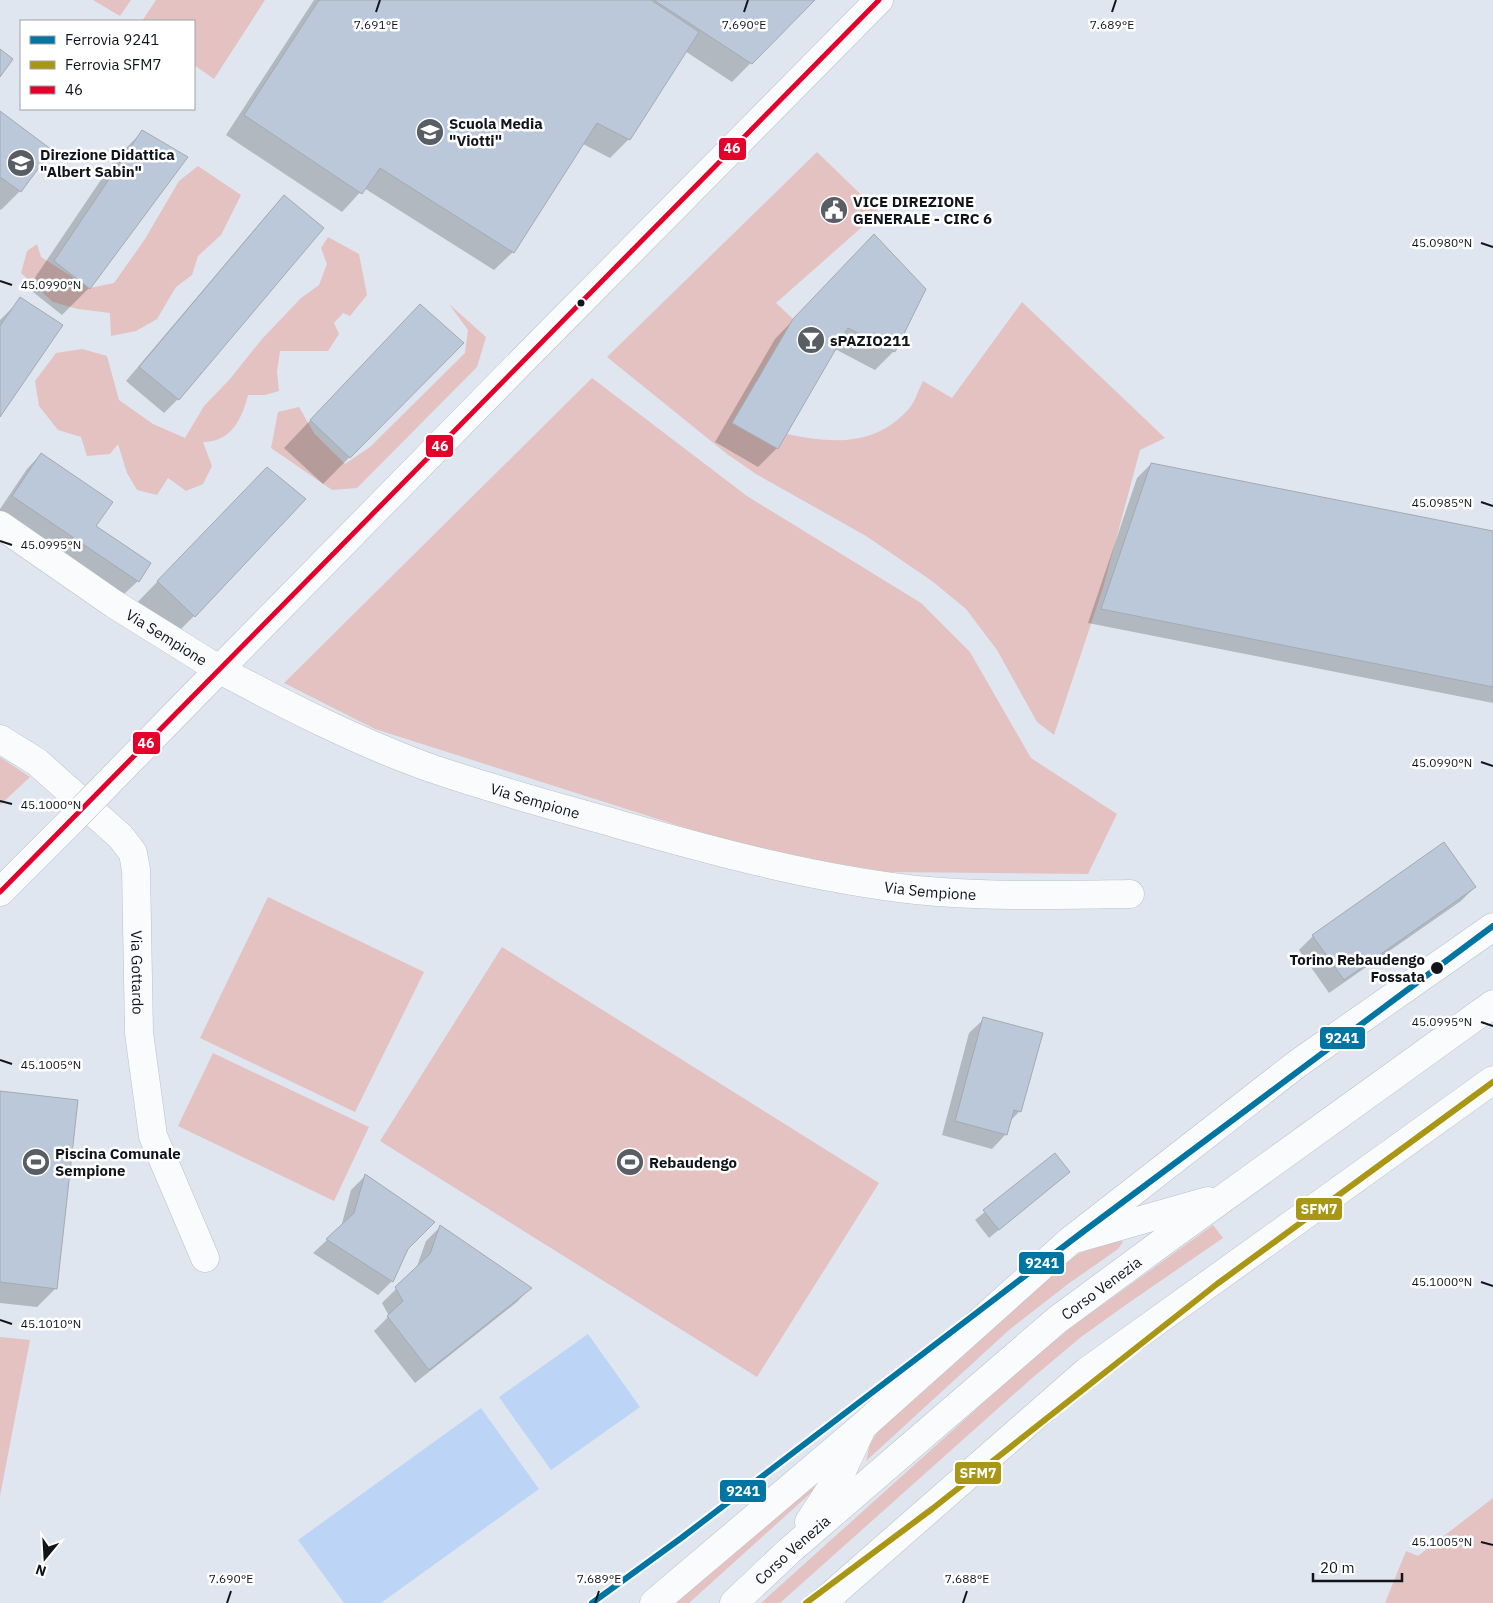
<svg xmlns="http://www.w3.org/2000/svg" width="1493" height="1603" font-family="'IBM Plex Sans',sans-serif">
	<rect width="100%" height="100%" fill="#dfe6ef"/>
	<g fill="#e4c2c2">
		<path d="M93,0h38l-11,16z"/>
		<path d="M156,0h109l-51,79 -20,-14v-44h-52z"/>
		<path d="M817,152l62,60 -103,91 17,16 -60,105 45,25 9,-15c43,9 85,13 119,-22 8,-7 12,-21 17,-31l29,17 70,-96 143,136 -25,12 -37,138 -49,147 -17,-13 -40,-72 -31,-41 -34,-28 -66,-45 -110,-62 -29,-20 -120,-97z"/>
		<path d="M198,166l43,29 -20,40 -23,21 -6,19 -16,12 -19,32 -21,12 -25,5 -1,-23 -32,-4 -25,-7 -32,-29 6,-22 10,-7 4,13 49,31 24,-5 31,-44 34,-58z"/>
		<path d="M328,237l31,17 8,41 -17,21 -7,-3 -9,10 5,11 -11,17h-48l-3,21 2,19 -14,4h-17c-6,24 -17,47 -45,47l9,24 -9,18 -17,7 -18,-13 -11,17 -20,-5 -10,-17 -9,-29 -8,10 -23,2 -6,-19 -23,-7 -19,-24 -4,-25 21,-28 26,-4 25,7 12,44 34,24 32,14 19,-32 25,-26 33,-41 39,-41 18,-13 8,-21 -6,-16z"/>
		<path d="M449,304l37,33 -9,30 -120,121 -25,2 -61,-42 7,-36 21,-5 15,26 31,31 25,-17 95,-94 3,-23z"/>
		<path d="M592,378l155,118 174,107 49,49 61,106 86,56 -29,60 -200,-2 -133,-22 -380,-121 -91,-46z"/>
		<path d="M0,757l30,20 -30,28z"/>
		<path d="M268,897l156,75 -69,140 -155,-74z"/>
		<path d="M502,947l377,236 -122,194 -377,-236z"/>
		<path d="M213,1053l156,74 -35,74 -156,-75z"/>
		<path d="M1213,1225l10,13 -96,66 -46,33 -50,42 -251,224h-19l261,-235 51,-42z"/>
		<path d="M1118,1240l5,2 -5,7 -50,35 -59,46 -143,131 4,-17 13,-21 181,-161 16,-9z"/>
		<path d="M0,1337l30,3 -30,156z"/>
		<path d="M814,1485v3l-2,4 -123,111h-17z"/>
		<path d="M1493,1498v105h-108l21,-52 12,5z"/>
	</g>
	<g fill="#bcd5f7">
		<path d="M588,1334l52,73 -89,63 -52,-73z"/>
		<path d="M481,1408l58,81 -158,114h-37l-46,-63z"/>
	</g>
	<g fill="#0003">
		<path d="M314,0h499l-81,82 -47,-31 -56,88 -19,19 -27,-14 -70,108 -19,18 -130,-82 -22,24 -116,-77z"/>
		<path d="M0,112l50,38 -30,41 -19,19 -1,-1z"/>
		<path d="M142,132l-53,156 -27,27 -34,-27 87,-129z"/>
		<path d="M284,197l-106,202 -14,14 -38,-32 144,-170z"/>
		<path d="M855,255l69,34 -31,63 -18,18 -40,-21 -58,99 -19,19 -43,-25 60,-103z"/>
		<path d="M21,299l-21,116v-95z"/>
		<path d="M393,333l70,10 -140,141 -39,-36z"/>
		<path d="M41,454l53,73 44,54 -15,14 -123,-83v-3l27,-40z"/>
		<path d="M1151,464l342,68v171l-405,-80 49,-145z"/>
		<path d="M240,496l-46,120 -27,27 -36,-34z"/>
		<path d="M1475,887l-14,14 -132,92 -30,-43 14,-14z"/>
		<path d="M984,1019l36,92 -11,11 -3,12 -14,15 -50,-14 27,-102z"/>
		<path d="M0,1092l56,196 -19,19 -37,-4z"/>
		<path d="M1055,1154l14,18 -80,66 -14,-18z"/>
		<path d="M365,1176l41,73 -14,32 -14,14 -65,-42 28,-26 10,-37z"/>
		<path d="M440,1227l90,61 -13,14 -102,81 -41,-52 15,-15 -7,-13 34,-34 10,-28z"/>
	</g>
	<g fill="#bbc8da" stroke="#a4aab1">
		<path d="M319,0h332l48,32 -69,108 -33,-17 -83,130 -134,-85 -18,26 -118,-79z"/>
		<path d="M654,0h161l-63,64z"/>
		<path d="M0,49l13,10 -13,18z"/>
		<path d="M0,111l52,39 -31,42 -21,-15z"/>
		<path d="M142,130l46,27 -98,132 -36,-28z"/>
		<path d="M284,195l40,33 -145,172 -40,-33z"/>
		<path d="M874,234l52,55 -31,63 -47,-24 -70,121 -46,-26 61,-104z"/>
		<path d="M20,297l43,28 -63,92v-91z"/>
		<path d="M420,304l44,39 -114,115 -40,-38z"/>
		<path d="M41,453l72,49 -17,24 55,37 -12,19 -127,-86z"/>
		<path d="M1151,463l342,68v156l-392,-78z"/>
		<path d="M267,467l39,32 -111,118 -38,-36z"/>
		<path d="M1444,842l32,45 -132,93 -32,-45z"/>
		<path d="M983,1017l60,16 -22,79 -7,-2 -7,25 -52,-14z"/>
		<path d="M0,1091l78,9 -21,189 -57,-7z"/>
		<path d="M1055,1153l15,19 -71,58 -16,-20z"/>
		<path d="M365,1174l70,48 -27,27 -15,33 -67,-43 28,-26z"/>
		<path d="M440,1225l92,63 -103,82 -42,-54 16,-15 -8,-14 35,-33z"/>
	</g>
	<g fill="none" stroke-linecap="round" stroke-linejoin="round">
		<defs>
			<g id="street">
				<path id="s1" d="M220,670c66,35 132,69 202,95 67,24 137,42 206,62 95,27 190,52 288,63 71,7 143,5 214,4"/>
				<path id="s2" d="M0,739l37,23 84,75 12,16 3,17 3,163 14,103 52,122"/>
				<path d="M1071,1240l226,-176 196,-137"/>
			</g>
			<g id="secondary">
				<path id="s3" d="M0,525l114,79 106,66"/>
				<path d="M200,689l328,-334 351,-355"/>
				<path d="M0,892l72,-72"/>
			</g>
			<g id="primary">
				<path d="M809,1522l32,-49 19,-41"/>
				<path d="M654,1603l209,-177 208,-186 137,-39"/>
				<path id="s4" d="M734,1603l55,-52 268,-231 103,-76 333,-240"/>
				<path d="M822,1603l264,-231 407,-292"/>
			</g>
		</defs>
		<use href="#street" stroke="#bac0c7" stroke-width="29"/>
		<use href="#secondary" stroke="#bac0c7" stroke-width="29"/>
		<use href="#primary" stroke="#bac0c7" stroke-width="29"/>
		<use href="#street" stroke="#fafbfd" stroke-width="28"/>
		<use href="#secondary" stroke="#fafbfd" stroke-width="28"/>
		<use href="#primary" stroke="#fafbfd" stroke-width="28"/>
		<defs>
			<path id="secondary-bridge" d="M72,820l128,-131"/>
		</defs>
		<use href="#secondary-bridge" stroke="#bac0c7" stroke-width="29" stroke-linecap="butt"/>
		<use href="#secondary-bridge" stroke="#fafbfd" stroke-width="28"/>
		<defs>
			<path id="bus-1" d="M0,892l879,-892"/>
		</defs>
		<use href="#bus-1" stroke="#fff" stroke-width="9"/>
		<use href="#bus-1" stroke="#e4002b" stroke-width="5"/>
		<defs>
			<path id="rail-1" d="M592,1603l88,-64 400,-305 413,-308"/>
			<path id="rail-2" d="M806,1603l126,-94 285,-225 276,-202"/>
		</defs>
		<use href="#rail-1" stroke="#fff" stroke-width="10"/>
		<use href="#rail-2" stroke="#fff" stroke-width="10"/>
		<use href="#rail-1" stroke="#0075a1" stroke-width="6"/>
		<use href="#rail-2" stroke="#aa9615" stroke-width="6"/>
	</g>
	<path fill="none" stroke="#11151b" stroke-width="2" d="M376,12l4,-12M744,12l4,-12M1112,12l4,-12M1481,243l12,4M0,281l12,4M1481,502l12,4M0,541l12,4M1481,762l12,4M0,801l12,3M1481,1022l12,4M0,1060l12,4M1481,1282l12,4M0,1320l12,4M1481,1542l12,3M227,1603l4,-12M595,1603l4,-12M963,1603l4,-12"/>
	<defs>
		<symbol id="school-disc" viewBox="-11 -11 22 22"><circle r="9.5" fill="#595e65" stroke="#fff"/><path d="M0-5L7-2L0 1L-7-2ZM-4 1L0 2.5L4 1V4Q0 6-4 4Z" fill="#fff"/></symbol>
		<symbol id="civic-disc" viewBox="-11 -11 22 22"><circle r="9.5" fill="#595e65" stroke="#fff"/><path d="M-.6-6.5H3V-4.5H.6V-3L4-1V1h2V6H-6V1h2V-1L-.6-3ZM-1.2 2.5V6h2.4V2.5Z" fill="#fff"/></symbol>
		<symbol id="bar-disc" viewBox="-11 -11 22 22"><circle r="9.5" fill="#595e65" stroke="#fff"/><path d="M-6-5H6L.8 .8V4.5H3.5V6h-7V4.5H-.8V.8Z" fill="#fff"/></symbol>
		<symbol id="stadium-disc" viewBox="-11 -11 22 22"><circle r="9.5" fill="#595e65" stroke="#fff"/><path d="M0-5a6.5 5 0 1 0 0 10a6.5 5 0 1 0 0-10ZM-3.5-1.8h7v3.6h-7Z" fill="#fff"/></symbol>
	</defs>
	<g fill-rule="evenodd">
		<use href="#school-disc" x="414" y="116" width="32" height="32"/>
		<use href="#school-disc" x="5" y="147" width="32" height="32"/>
		<use href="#civic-disc" x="818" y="194" width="32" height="32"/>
		<use href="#bar-disc" x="795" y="324" width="32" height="32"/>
		<use href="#stadium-disc" x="20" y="1146" width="32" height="32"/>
		<use href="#stadium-disc" x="614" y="1146" width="32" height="32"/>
	</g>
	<g fill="#11151b" stroke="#fff" stroke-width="2">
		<circle cx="581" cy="303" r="4.5"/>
		<circle cx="1437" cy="968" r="7"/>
	</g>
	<g text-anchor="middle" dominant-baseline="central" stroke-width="5" stroke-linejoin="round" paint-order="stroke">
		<g font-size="15" font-weight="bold" fill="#11151b" stroke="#fff" text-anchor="start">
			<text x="449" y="123">Scuola Media<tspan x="449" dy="17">"Viotti"</tspan></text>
			<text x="40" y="154">Direzione Didattica<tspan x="40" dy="17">"Albert Sabin"</tspan></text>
			<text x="853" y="201">VICE DIREZIONE<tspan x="853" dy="17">GENERALE - CIRC 6</tspan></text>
			<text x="830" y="340">sPAZIO211</text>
			<text x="55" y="1153">Piscina Comunale<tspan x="55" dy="17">Sempione</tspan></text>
			<text x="649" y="1162">Rebaudengo</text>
		</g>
		<g font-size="15" fill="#11151b" stroke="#fff">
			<text stroke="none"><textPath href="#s3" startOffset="201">Via Sempione</textPath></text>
			<text stroke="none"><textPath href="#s1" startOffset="342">Via Sempione</textPath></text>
			<text stroke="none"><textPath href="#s1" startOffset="748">Via Sempione</textPath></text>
			<text stroke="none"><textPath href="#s2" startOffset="296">Via Gottardo</textPath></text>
			<text stroke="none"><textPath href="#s4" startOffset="484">Corso Venezia</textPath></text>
			<text stroke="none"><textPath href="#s4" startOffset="79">Corso Venezia</textPath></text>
		</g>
		<g font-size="15" font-weight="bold" fill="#11151b" stroke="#fff" text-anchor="end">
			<text x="1425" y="959">Torino Rebaudengo<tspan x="1425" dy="17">Fossata</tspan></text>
		</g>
	</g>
	<g font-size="12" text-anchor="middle" fill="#11151b" stroke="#fff" stroke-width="5" stroke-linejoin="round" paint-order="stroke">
		<text x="376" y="29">7.691°E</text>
		<text x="744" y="29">7.690°E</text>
		<text x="1112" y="29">7.689°E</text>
		<text x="1442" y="247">45.0980°N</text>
		<text x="51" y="289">45.0990°N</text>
		<text x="1442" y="507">45.0985°N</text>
		<text x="51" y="549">45.0995°N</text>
		<text x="1442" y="767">45.0990°N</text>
		<text x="51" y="809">45.1000°N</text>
		<text x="1442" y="1026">45.0995°N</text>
		<text x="51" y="1069">45.1005°N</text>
		<text x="1442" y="1286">45.1000°N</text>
		<text x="51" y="1328">45.1010°N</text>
		<text x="1442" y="1546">45.1005°N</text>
		<text x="231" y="1583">7.690°E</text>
		<text x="599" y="1583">7.689°E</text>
		<text x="967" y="1583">7.688°E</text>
	</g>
	<g stroke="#fff" stroke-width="2">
		<rect x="718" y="137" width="29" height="24" rx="5" fill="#e4002b"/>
		<rect x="425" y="434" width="29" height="24" rx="5" fill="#e4002b"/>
		<rect x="132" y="731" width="29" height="24" rx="5" fill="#e4002b"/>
		<rect x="1319" y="1026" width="47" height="24" rx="5" fill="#0075a1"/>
		<rect x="1295" y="1197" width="48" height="24" rx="5" fill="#aa9615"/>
		<rect x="1018" y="1251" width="47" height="24" rx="5" fill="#0075a1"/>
		<rect x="954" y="1461" width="48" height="24" rx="5" fill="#aa9615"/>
		<rect x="719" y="1479" width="48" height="24" rx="5" fill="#0075a1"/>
	</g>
	<g font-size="14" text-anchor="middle" font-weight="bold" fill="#fff">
		<text x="732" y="153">46</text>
		<text x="440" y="451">46</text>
		<text x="146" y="748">46</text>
		<text x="1342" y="1043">9241</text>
		<text x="1319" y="1214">SFM7</text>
		<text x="1042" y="1268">9241</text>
		<text x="978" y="1478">SFM7</text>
		<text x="743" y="1496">9241</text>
	</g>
	<rect x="20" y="20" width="175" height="90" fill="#ffffff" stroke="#a0a1a4"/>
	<rect x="30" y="36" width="25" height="8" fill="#0075a1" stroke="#a0a1a4"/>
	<text x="65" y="45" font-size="15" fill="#11151b">Ferrovia 9241</text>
	<rect x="30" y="61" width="25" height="8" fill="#aa9615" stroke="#a0a1a4"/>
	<text x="65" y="70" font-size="15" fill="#11151b">Ferrovia SFM7</text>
	<rect x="30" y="86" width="25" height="8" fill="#e4002b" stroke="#a0a1a4"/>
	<text x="65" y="95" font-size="15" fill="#11151b">46</text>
	<g transform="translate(45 1558) rotate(198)" stroke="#ffffff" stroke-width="4" paint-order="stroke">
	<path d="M0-4L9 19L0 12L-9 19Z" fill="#11151b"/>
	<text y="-8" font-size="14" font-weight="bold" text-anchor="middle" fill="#11151b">N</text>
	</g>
	<path d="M1313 1573v8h89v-8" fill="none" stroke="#11151b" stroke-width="2.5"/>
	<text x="1320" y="1573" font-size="15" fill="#11151b" stroke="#ffffff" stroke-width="4" paint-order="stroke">20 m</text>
</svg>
